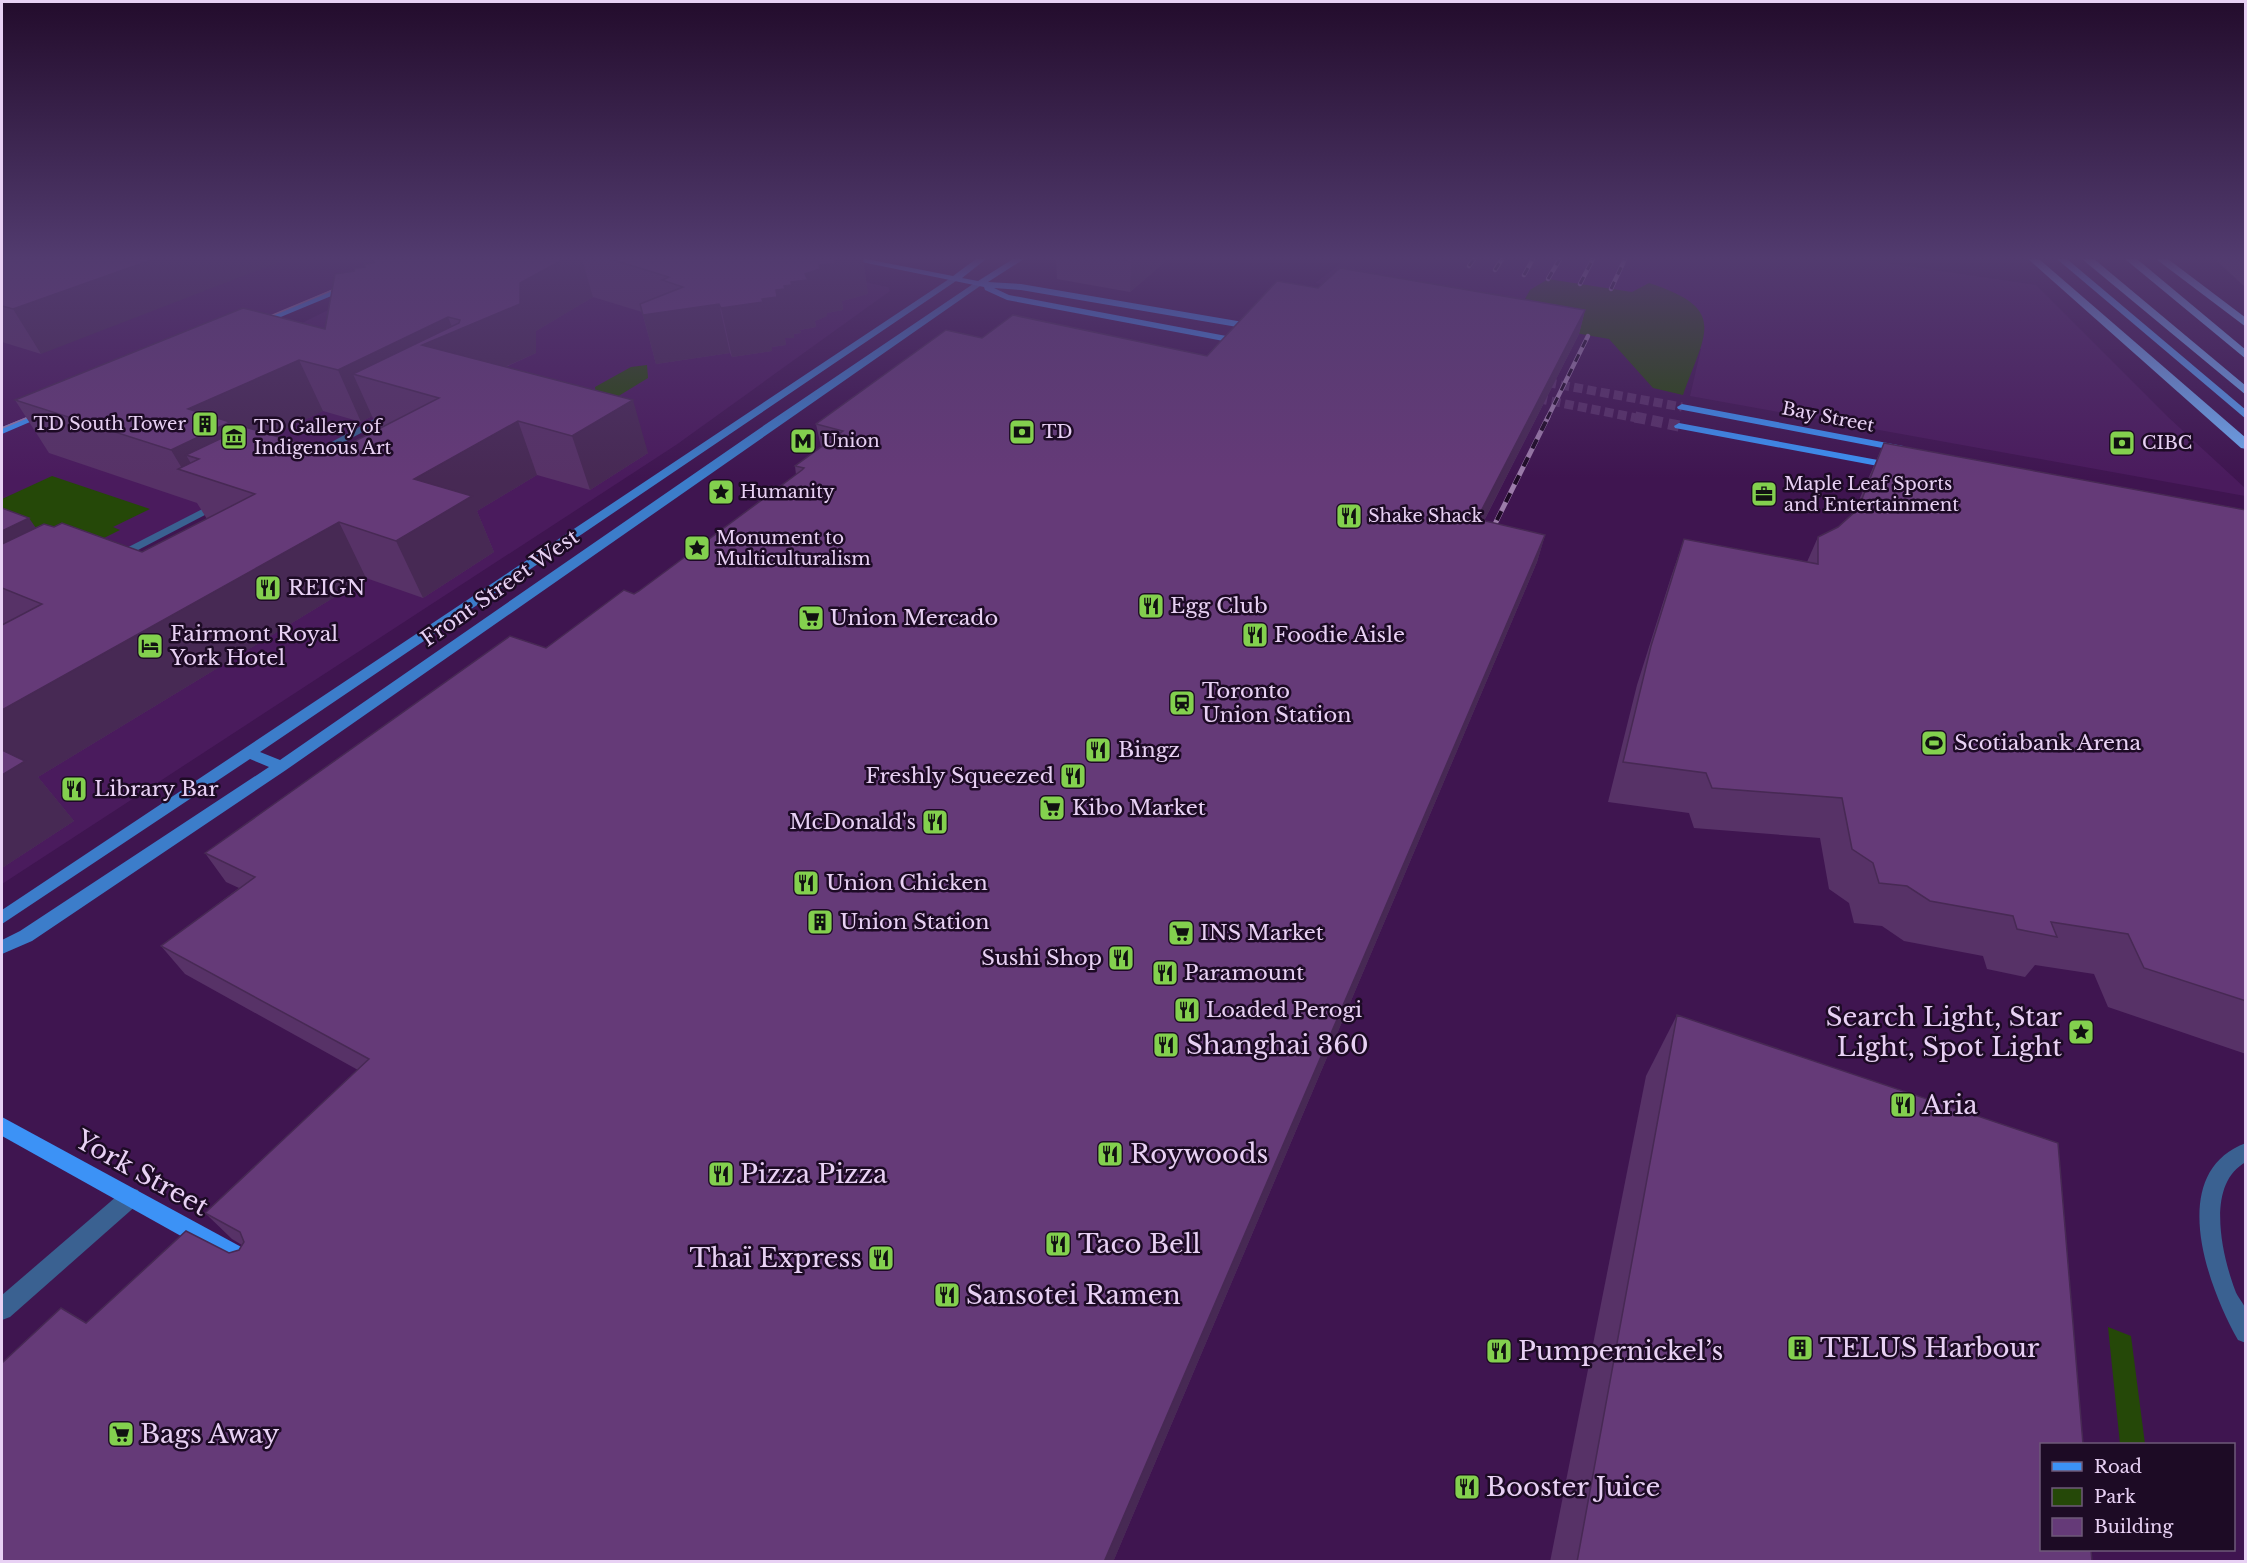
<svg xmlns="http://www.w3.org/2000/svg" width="2247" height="1563" font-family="'Libre Baskerville',serif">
	<rect width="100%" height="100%" fill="#3f1550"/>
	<g fill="#4a1b5d">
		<path d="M2,259h409l-161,68 28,8 80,-40 398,-36 132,28 2,4 -214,154 -674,439v-255l464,-241 -15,-5 -449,233z"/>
		<path d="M1347,259h513l176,26 132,132 77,71v8l-555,-100 11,-47 -386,-66z"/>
	</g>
	<g fill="#254808">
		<path d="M1548,279l84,13 17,-9c80,26 56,49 34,112l-30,-7 -44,-49 -97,-17 18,-32z"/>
		<path d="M647,365l1,13 -36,22 -16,-3 -1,-10 36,-20z"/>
		<path d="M52,476l98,33 -37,18 7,3 -38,19 -80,-29v-21z"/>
		<path d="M2108,1327l23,9 14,108h-25z"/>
	</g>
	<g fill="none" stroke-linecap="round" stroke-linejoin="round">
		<g stroke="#583169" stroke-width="9" stroke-dasharray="9 4.5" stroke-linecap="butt">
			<path d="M1534,380l148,27"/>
			<path d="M1525,396l117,23"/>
		</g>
		<path stroke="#583169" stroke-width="11" stroke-dasharray="11 6" stroke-linecap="butt" d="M1635,417l44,9"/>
		<g fill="#3a6191" fill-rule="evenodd">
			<path d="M389,411l9,2 -89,48h-8l-1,-2z"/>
			<path d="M220,500l6,3 -2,2 -107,56h-8l-2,-3z"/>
			<path d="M2246,1143v19c-41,22 -24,93 -11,128 2,7 9,13 11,20 1,10 0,23 0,33l-8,-3c-30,-53 -73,-167 8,-197z"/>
			<path d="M131,1188l7,2 3,7 -3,7 -128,113 -8,3v-25l122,-105z"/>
		</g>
		<path fill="#3c7dca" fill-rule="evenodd" d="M952,277l7,2 -699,473 20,8 486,-336 210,-142 7,2 -697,486 -254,171 -30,13v-14l18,-9 249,-164 -19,-8 -248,165v-14z"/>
		<g fill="#3c92f6" fill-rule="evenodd">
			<path d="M847,259h19l87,17 23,-17h10l-24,19 16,3 35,-22h11l-36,23 33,2 228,39 5,3 -5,3 -228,-39 -27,-2 15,7 228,43v4l-3,1 -227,-43 -22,-10 -1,-3z"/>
			<path d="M350,282l4,3 -1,2 -94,39 -8,-2z"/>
			<path d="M1682,404l221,42 5,3 -5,3 -225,-43 -1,-2z"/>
			<path d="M42,411l9,2 -49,21v-7z"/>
			<path d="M1679,423l215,40 5,3 -5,3 -219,-41 -1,-2z"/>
			<path d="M2,1117l254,138 3,7 -3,7 -8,3 -8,-3 -238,-133z"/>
		</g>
		<path fill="#569df2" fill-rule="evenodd" d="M2057,259h10l179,151v9z"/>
		<g fill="#6fa8ef" fill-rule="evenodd">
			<path d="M2028,259h11l207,179v11l-5,-1z"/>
			<path d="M2082,259h12l152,127v9z"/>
			<path d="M2125,259h12l109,91v9z"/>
			<path d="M2156,259h12l78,59v9z"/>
		</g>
		<g stroke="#9c7caa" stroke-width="1.5">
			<path d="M256,322l91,-38"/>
			<path d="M2,428l41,-17"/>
		</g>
		<defs>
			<g id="rail-far1">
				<path d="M1469,266l5,-7"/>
				<path d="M1495,270l7,-11"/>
				<path d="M1524,275l9,-16"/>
				<path d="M1548,279l12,-20"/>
				<path d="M1580,284l13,-25"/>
				<path d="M1611,289l14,-30"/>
				<path d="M1547,419l41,-83"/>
			</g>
			<path id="rail" d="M1488,538l60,-121"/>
		</defs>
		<use href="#rail-far1" stroke="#9c7caa" stroke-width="4.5"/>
		<use href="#rail" stroke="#9c7caa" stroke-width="5"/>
		<use href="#rail-far1" stroke="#1d0b25" stroke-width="3" stroke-dasharray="8" stroke-linecap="butt"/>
		<use href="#rail" stroke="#1d0b25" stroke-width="4" stroke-dasharray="10" stroke-linecap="butt"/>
	</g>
	<g fill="#573267" fill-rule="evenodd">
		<path d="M2,259l39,95 -39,-12z"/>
		<path d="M374,259h489l5,35 -26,7 1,9 -16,3v3l-12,5 1,6 -16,3 1,3 -7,1v4h-9l1,7 -14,2v4l-40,6 -2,-4 -74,11 -14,-52 -49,-15 -57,34v22l-30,14 142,86 -58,37 -53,-15 -60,36 17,41 -71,46 -57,-20 -328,199 36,44 -72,47v-360l34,20 18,-1 88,25 65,-33 -10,-16 -148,-50 -34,-53 310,-71 29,-58 20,-8zM323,411l38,11 11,-6 4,10 6,2 -50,25 -59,-18z"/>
		<path d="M1056,259h112l-38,33 -73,-13z"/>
		<path d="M2218,259h28v29l-29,-27z"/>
		<path d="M1318,288l267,22 -6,24 -95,187 61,14 -8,27 -424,1000h-1111l84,-239 143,-70 10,-3 3,-5 -10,-6 -27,-26 153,-143 -173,-96 -24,-28 78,-58 -13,-6 -21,-29 434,-262 157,-116 -1,-9 26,-19 -5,-23 166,-86 225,18z"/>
		<path d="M1884,443l362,67v544l-138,-47 -14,-33 -59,-9 -10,12 -38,-8 -4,-13 -79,-15 -22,-15 -28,-3 -5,-20 -20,-14 -9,-51 -126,-10 -5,-15 -81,-11 29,-117 34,-108 13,-38 123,23 11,-25 20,-10 16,-15 14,-33z"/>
		<path d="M1677,1015l415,547h-542l96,-486z"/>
	</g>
	<g fill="#472954">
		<path d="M154,259h133l-246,95 -28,-45z"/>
		<path d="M564,259h18l11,38 -57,34v22l-94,42 -89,-21 19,42 -11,6 -23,-52 110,-53 6,15 66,-49z"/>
		<path d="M832,259h31l5,35 -26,7 1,9 -16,3v3l-12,5 1,6 -16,3 1,3 -7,1v4h-9l1,7 -14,2v4l-40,6 -11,-49 41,-9 57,-34z"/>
		<path d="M1133,259h35l-38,33 1,-30z"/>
		<path d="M719,304l11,49 -74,11 -13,-49z"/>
		<path d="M1585,310l-6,24 -108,212 6,-27z"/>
		<path d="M299,360l24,51 -79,38 -45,10 -13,-4 12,20 -15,-5 -12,-20 17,-41z"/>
		<path d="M633,400l15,53 -58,37 -18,-54z"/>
		<path d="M518,421l19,54 -60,36 17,41 -71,46 -27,-57 18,-62z"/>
		<path d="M29,518l39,56 -66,14v-57z"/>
		<path d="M339,522l27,56 -328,199 36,44 -72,47v-158z"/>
		<path d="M1545,535l-8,27 -424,1000h-9z"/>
	</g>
	<g fill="#653a78" stroke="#472954" stroke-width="1.5">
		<path d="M2,259h152l-141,50 -11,-3z"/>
		<path d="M374,259h190l-44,24v21l-98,41 211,55 -61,36 -54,-15 -104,58 58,17 -76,45 -57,-19 -337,188v-85l40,-21 -40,-16v-44l42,-20 10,3 8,-4 80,29 113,-58 -77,-25 21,-10 -13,-4 59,-28 87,26 107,-55 -86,-24 106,-51 1,-3 -12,-3 -110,53 -39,-10 -111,49 42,13 -59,28 -156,-50 228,-92 82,21 10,-55 19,-3 1,-3 10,-1 -1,-3 10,-1z"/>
		<path d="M610,259h224l2,4 -17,2 1,4 -15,5 3,6 -17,2 1,3 -8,1 1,3 -9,1 1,7 -15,2 1,3 -42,6 -2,-4 -76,11 -3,-11 43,-17 -21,-7 7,-3z"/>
		<path d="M1119,259h14l-2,3z"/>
		<path d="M1340,268l245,42 -108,209 68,16 -441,1027h-1102v-199l59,-55 25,15 100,-92 43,22 10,-3 5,-8 -4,-10 -35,-19 164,-154 -208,-113 94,-69 -50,-24 305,-217 36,12 78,-58 10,4 5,-3 163,-121 2,-2 -9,-2 48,-35 -27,-7 130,-94 36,8 31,-23 194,41 70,-75 41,7z"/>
		<path d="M1884,443l362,67v491l-102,-33 -16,-34 -77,-12 6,15 -40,-8 -4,-13 -83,-15 -23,-15 -28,-3 -6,-20 -21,-14 -10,-51 -130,-10 -6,-15 -83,-11 28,-116 33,-107 134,25v-27l20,-10 20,-18z"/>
		<path d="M2,508l27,10 -27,13z"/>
		<path d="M2,750l23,11 -23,14z"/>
		<path d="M1677,1015l381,128 25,301h-41v106h49l1,12h-515z"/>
	</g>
	<linearGradient id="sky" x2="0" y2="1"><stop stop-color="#230c2c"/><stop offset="0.54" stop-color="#523b6f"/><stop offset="1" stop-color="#523b6f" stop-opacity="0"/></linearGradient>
	<rect width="2247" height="478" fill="url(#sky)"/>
	<defs>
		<symbol id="building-square" viewBox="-11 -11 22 22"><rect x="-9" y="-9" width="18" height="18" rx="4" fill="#83d04e" stroke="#1d0b25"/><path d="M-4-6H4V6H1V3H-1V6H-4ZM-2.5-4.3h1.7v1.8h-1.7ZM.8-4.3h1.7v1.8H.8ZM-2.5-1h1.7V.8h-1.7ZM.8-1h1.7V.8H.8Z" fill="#111"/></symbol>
		<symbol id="bank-square" viewBox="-11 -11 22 22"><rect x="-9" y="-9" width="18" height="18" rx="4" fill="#83d04e" stroke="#1d0b25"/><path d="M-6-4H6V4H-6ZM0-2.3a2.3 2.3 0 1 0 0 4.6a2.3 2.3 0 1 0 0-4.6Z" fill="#111"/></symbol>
		<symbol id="museum-square" viewBox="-11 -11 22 22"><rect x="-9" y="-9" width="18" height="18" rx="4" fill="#83d04e" stroke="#1d0b25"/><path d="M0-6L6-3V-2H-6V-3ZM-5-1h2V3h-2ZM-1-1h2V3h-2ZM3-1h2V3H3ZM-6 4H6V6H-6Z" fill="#111"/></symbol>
		<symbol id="metro-square" viewBox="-11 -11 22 22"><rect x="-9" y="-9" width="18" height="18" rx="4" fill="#83d04e" stroke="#1d0b25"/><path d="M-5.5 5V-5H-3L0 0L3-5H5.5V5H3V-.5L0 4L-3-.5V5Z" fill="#111"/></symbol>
		<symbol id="sight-square" viewBox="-11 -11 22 22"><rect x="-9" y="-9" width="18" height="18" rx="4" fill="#83d04e" stroke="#1d0b25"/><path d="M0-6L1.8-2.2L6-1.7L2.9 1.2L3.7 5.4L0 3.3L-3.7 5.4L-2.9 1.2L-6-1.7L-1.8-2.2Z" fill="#111"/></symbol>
		<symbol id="office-square" viewBox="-11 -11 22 22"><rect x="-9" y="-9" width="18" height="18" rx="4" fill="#83d04e" stroke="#1d0b25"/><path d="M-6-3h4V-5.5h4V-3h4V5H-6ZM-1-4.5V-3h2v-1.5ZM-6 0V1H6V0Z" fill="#111"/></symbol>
		<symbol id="restaurant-square" viewBox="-11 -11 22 22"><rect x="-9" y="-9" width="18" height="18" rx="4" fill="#83d04e" stroke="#1d0b25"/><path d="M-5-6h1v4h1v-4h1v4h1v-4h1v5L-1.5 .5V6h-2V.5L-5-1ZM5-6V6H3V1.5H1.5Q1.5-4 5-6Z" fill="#111"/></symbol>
		<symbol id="supermarket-square" viewBox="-11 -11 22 22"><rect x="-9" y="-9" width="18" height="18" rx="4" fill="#83d04e" stroke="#1d0b25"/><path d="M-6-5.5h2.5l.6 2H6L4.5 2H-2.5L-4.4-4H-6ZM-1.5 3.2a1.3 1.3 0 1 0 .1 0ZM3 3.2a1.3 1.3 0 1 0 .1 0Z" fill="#111"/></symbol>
		<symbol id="hotel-square" viewBox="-11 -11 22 22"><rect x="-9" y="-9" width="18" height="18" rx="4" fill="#83d04e" stroke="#1d0b25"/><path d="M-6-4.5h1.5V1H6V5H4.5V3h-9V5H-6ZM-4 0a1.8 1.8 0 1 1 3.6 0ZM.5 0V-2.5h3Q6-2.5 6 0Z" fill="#111"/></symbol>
		<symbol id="station-square" viewBox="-11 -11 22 22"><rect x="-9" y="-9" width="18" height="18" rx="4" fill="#83d04e" stroke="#1d0b25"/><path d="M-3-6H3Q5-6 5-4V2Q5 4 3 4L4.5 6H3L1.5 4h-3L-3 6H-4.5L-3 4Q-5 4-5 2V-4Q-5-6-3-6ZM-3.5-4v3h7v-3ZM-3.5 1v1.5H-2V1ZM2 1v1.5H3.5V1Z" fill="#111"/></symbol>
		<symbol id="stadium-square" viewBox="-11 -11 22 22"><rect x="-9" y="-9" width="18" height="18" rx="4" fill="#83d04e" stroke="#1d0b25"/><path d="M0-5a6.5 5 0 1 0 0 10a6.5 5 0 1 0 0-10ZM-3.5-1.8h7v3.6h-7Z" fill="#111"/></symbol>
	</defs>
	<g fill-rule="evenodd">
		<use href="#building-square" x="190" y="409" width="30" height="30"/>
		<use href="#bank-square" x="1007" y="417" width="30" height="30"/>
		<use href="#museum-square" x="219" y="422" width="30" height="30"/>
		<use href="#metro-square" x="788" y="426" width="30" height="30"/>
		<use href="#bank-square" x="2107" y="428" width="30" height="30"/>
		<use href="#sight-square" x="706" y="477" width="30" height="30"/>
		<use href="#office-square" x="1749" y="479" width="30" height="30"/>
		<use href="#restaurant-square" x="1334" y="501" width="30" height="30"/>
		<use href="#sight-square" x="682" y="533" width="30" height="30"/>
		<use href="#restaurant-square" x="253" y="573" width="30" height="30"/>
		<use href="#restaurant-square" x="1136" y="591" width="30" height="30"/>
		<use href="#supermarket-square" x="796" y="603" width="30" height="30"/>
		<use href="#restaurant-square" x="1240" y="620" width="30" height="30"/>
		<use href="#hotel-square" x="135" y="631" width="30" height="30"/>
		<use href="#station-square" x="1167" y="688" width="30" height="30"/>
		<use href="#stadium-square" x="1919" y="728" width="30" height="30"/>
		<use href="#restaurant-square" x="1083" y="735" width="30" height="30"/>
		<use href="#restaurant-square" x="1058" y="761" width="30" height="30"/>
		<use href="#restaurant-square" x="59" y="774" width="30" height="30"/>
		<use href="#supermarket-square" x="1037" y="793" width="30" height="30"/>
		<use href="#restaurant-square" x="920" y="807" width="30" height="30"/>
		<use href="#restaurant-square" x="791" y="868" width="30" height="30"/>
		<use href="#building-square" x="805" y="907" width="30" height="30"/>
		<use href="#supermarket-square" x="1166" y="918" width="30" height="30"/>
		<use href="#restaurant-square" x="1106" y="943" width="30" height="30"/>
		<use href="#restaurant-square" x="1150" y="958" width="30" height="30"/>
		<use href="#restaurant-square" x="1172" y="995" width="30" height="30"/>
		<use href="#sight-square" x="2066" y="1017" width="30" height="30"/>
		<use href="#restaurant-square" x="1151" y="1030" width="30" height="30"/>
		<use href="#restaurant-square" x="1888" y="1090" width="30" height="30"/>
		<use href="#restaurant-square" x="1095" y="1139" width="30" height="30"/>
		<use href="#restaurant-square" x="706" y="1159" width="30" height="30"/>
		<use href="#restaurant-square" x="1043" y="1229" width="30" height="30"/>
		<use href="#restaurant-square" x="866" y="1243" width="30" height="30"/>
		<use href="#restaurant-square" x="932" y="1280" width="30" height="30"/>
		<use href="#building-square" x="1785" y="1333" width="30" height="30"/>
		<use href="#restaurant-square" x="1484" y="1336" width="30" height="30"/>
		<use href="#supermarket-square" x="106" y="1419" width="30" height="30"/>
		<use href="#restaurant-square" x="1452" y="1472" width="30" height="30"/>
	</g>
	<g text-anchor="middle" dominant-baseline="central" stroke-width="5" stroke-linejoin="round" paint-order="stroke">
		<g font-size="18" fill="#e8d1f4" stroke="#1d0b25">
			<text transform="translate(1828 417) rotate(11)">Bay Street</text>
		</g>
		<g font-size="18" fill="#e8d1f4" stroke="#1d0b25" text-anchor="start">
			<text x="186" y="424" text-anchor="end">TD South Tower</text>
			<text x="254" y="427">TD Gallery of<tspan x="254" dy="21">Indigenous Art</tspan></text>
			<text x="1042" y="432">TD</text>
			<text x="822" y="441">Union</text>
			<text x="2142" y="443">CIBC</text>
			<text x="1784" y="484">Maple Leaf Sports<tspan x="1784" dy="21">and Entertainment</tspan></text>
			<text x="740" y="492">Humanity</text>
			<text x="1368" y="516">Shake Shack</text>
			<text x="716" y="538">Monument to<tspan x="716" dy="21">Multiculturalism</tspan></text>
		</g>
		<g font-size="21" fill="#e8d1f4" stroke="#1d0b25" text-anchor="start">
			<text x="288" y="588">REIGN</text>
			<text x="1170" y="606">Egg Club</text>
			<text x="830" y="618">Union Mercado</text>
			<text x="170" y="634">Fairmont Royal<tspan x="170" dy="24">York Hotel</tspan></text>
			<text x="1274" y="635">Foodie Aisle</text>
			<text x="1202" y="691">Toronto<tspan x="1202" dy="24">Union Station</tspan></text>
			<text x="1954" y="743">Scotiabank Arena</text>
			<text x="1118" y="750">Bingz</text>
			<text x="1054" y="776" text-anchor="end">Freshly Squeezed</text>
			<text x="94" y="789">Library Bar</text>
			<text x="1072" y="808">Kibo Market</text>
			<text x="916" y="822" text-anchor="end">McDonald's</text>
			<text x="826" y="883">Union Chicken</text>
			<text x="840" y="922">Union Station</text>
			<text x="1200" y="933">INS Market</text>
			<text x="1102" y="958" text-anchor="end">Sushi Shop</text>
			<text x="1184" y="973">Paramount</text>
			<text x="1206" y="1010">Loaded Perogi</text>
		</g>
		<g font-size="21" fill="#e8d1f4" stroke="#1d0b25">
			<text transform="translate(500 588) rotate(-35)">Front Street West</text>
		</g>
		<g font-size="26" fill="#e8d1f4" stroke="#1d0b25" text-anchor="start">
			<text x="2062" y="1017" text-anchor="end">Search Light, Star<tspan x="2062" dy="30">Light, Spot Light</tspan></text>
			<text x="1186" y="1045">Shanghai 360</text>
			<text x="1922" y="1105">Aria</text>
			<text x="1130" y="1154">Roywoods</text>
			<text x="740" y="1174">Pizza Pizza</text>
			<text x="1078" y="1244">Taco Bell</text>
			<text x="862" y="1258" text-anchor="end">Thaï Express</text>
			<text x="966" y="1295">Sansotei Ramen</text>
			<text x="1820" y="1348">TELUS Harbour</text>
			<text x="1518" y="1351">Pumpernickel’s</text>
			<text x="140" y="1434">Bags Away</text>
			<text x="1486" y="1487">Booster Juice</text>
		</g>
		<g font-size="26" fill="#e8d1f4" stroke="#1d0b25">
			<text transform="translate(142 1173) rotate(29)">York Street</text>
		</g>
	</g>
	<rect width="2247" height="1563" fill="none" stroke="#e8d1f4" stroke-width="6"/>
	<rect x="2040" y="1443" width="195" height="108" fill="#1d0b25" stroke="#6e5a78" stroke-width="1.5"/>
	<rect x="2052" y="1462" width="30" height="9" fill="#3c92f6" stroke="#6e5a78" stroke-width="1.5"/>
	<text x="2094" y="1473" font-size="18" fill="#e8d1f4">Road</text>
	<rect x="2052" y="1488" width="30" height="18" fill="#254808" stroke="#6e5a78" stroke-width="1.5"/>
	<text x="2094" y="1503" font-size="18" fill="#e8d1f4">Park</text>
	<rect x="2052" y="1518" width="30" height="18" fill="#653a78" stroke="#6e5a78" stroke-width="1.5"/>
	<text x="2094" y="1533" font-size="18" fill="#e8d1f4">Building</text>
</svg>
